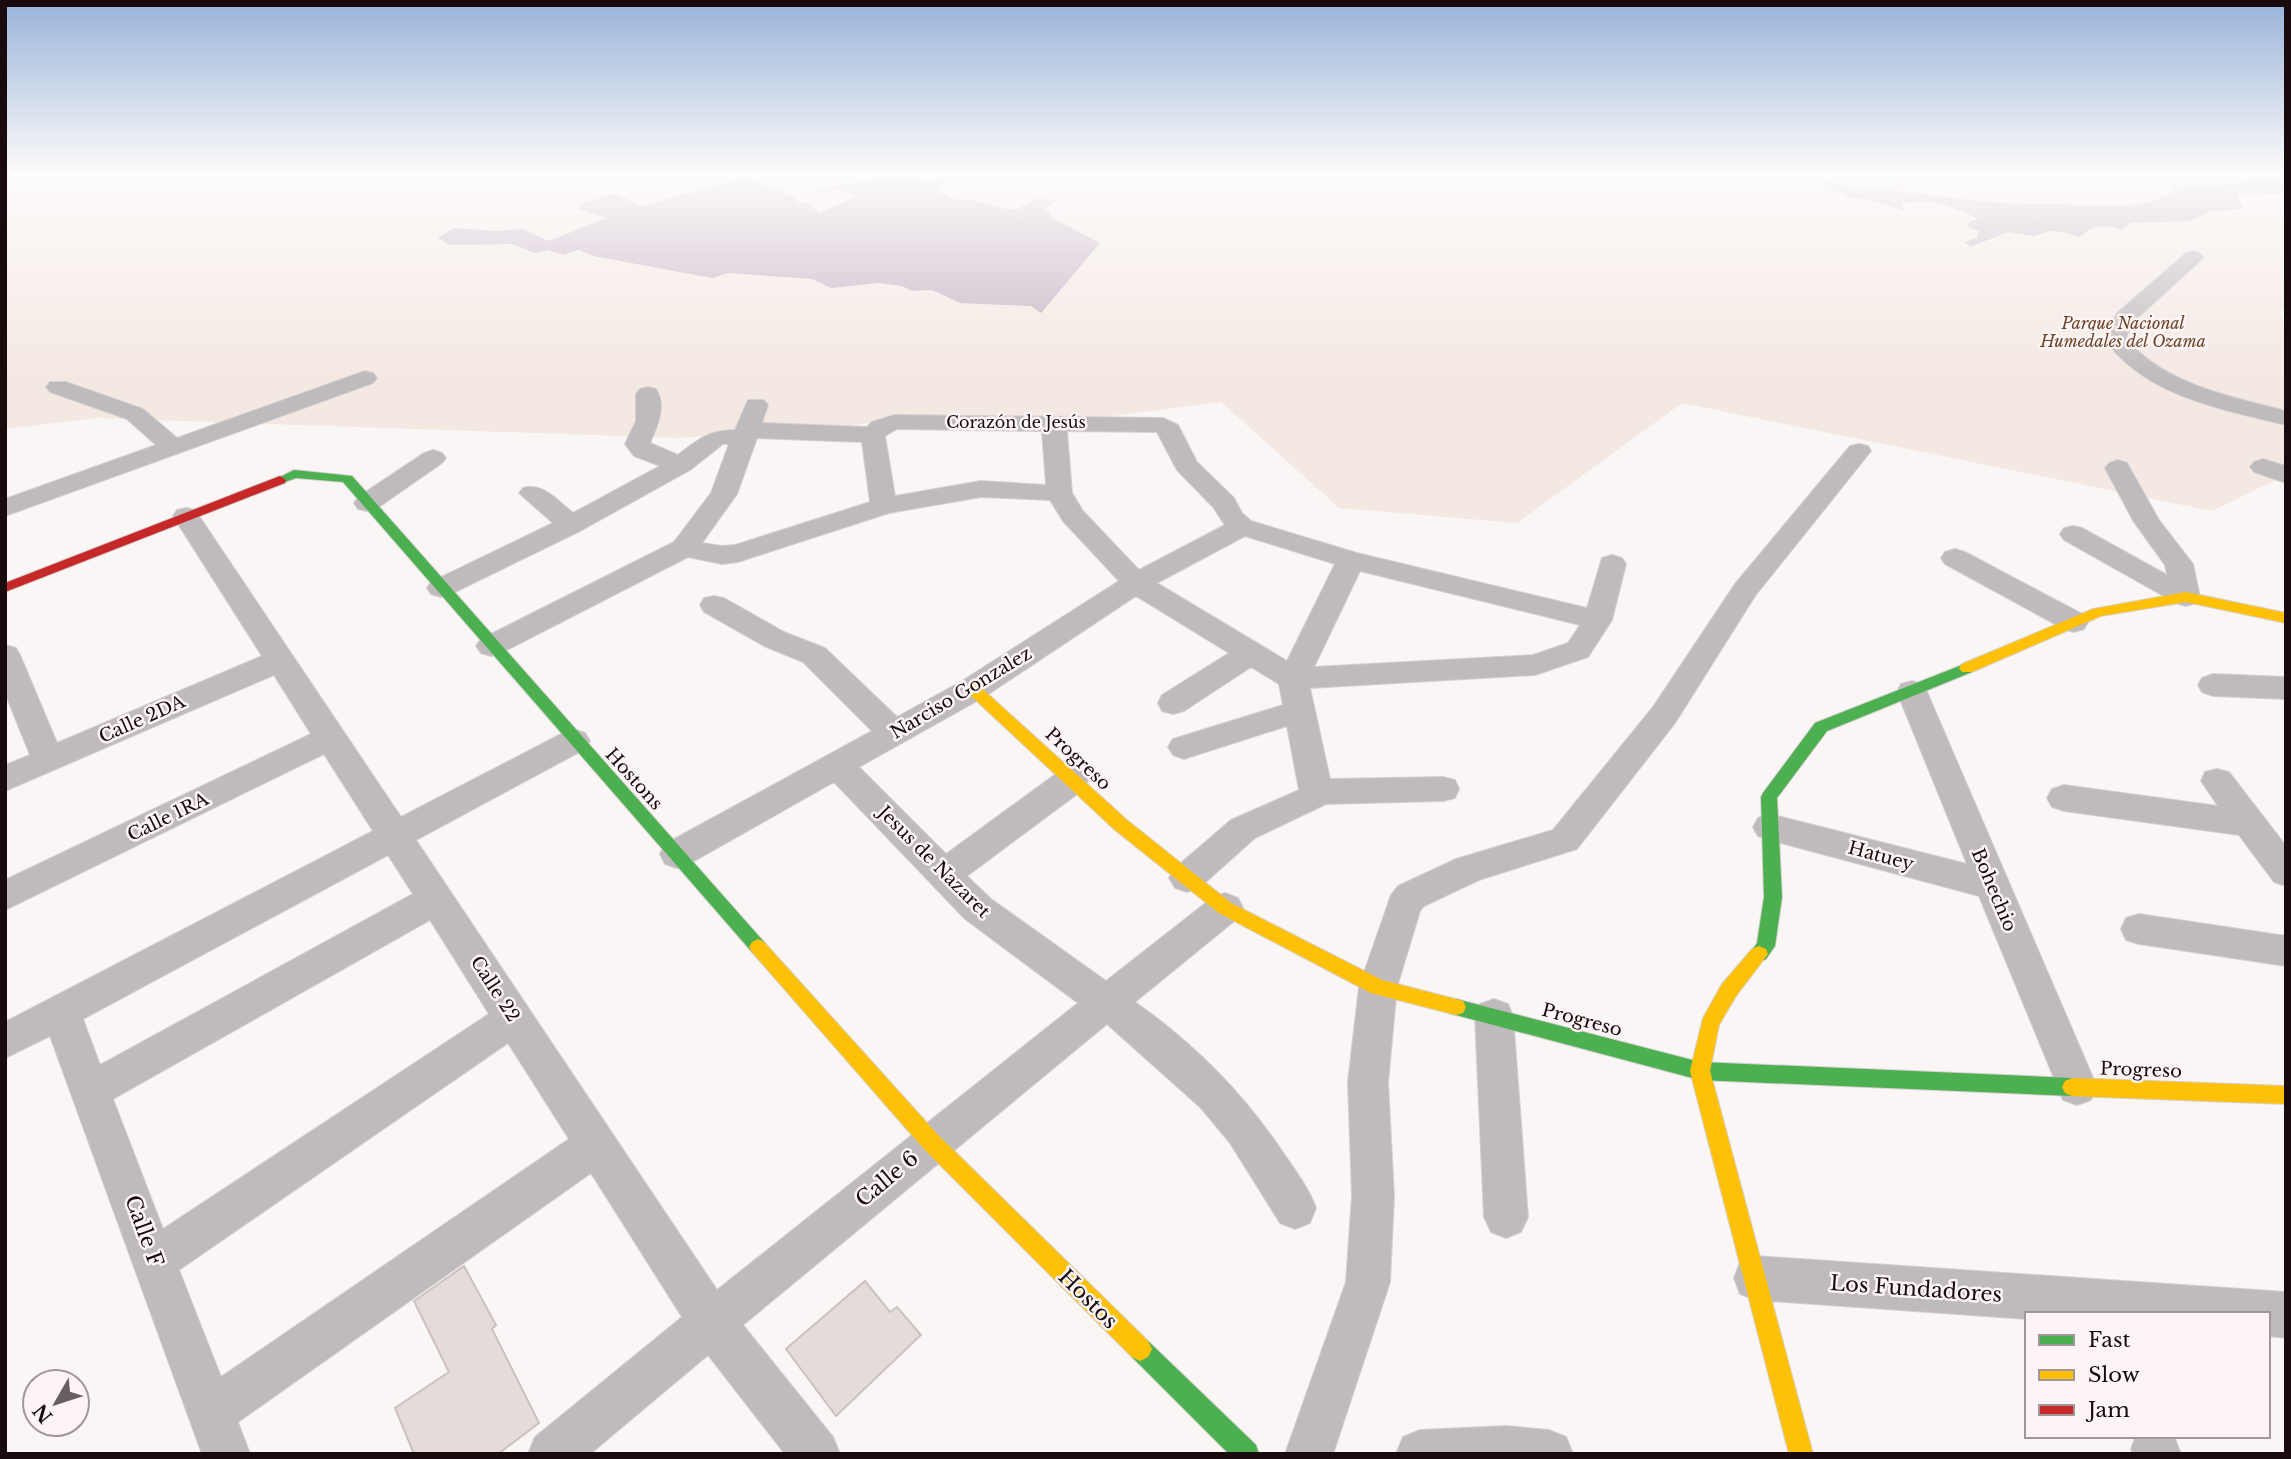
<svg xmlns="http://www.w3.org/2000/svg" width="2291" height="1459" font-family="'Libre Baskerville',serif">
	<rect width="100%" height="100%" fill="#fbf6f6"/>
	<path fill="#f4e8e2" d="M5,175h2281v135l-6,1 6,21v143l-74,36 -530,-108 -165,120 -178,-15 -118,-106 -108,14 -160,1 -274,21 -582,-20 -92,11z"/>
	<g fill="#c3b1c2">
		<path d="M885,175h26l16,6 17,-6 2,6 -10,8 17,10 20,1 33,9h12l17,-10 21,1 -10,9 7,9 47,25 -59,70 -10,-7 -71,-3 -28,-13 -20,1 -10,-5 -23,-3 -48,5 -19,-9 -84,-6 -16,5 -119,-22 -14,-6 -16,5 -15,-5 -13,3 -23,-9 -63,1 -11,-7 15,-10 43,3 26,-2 27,12 57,-23 -29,-9 5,-6 35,-10 23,14 106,-31 52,23 1,5 7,-2 13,11 36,-16 -13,-8 -20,5 -8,-3z"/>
		<path d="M1798,175c22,0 40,12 62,14 13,2 25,1 38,2 50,6 99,14 149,13 44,0 85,9 126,-11l1,-6 40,-1 30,-5v-6h42v19l-49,1 6,14 -32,2 -21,10 -59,2 -9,7c-19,-6 -28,-6 -43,7l-16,-5 -12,-1 -17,5 -26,-4 -38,15 -5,-5 12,-4 2,-7 -12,-4 3,-6 9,-1c-22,-13 -52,-24 -77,-16l3,7 -36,-11 -19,-2 -29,-16z"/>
	</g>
	<g fill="#e5dbda" stroke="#cbc2c0" stroke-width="2">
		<path d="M464,1266l32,59 -4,4 47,94 -41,31h-84l-19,-46 54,-36 -35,-71z"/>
		<path d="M865,1281l25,31 7,-5 24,28 -85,81 -50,-67z"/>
	</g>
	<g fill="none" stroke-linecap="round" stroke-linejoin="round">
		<defs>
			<g id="street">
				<path d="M2193,251l7,2 3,4 -3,4 -66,60 -8,17c38,47 104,58 160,73v14c-65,-16 -142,-29 -182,-87l13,-25 69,-60z"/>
				<path d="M365,371l8,2 4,5 -4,5 -368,133v-17l151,-54 -29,-26 -77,-27 -4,-5 4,-5h16l77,27 34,29z"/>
				<path d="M648,387l8,2c11,17 1,38 -6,54l28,12c19,-15 31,-25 57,-25l13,-30h16l4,5 -6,18 105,4 5,-5 22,-7 269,3 15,7 19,37 37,36 8,15 9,8 106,32 230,55 15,-50 10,-3 10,3 4,6 -14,56 -24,37 -53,18 -225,13 20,91 113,-2 12,3 4,9 -4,9 -12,3 -117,3 -71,34 -56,50 -12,4 -12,-4 -6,-10 6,-10 56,-48 68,-30 -12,-64 -103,33 -11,-4 -5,-8 5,-8 110,-34 -4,-21 -28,-17 -67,44 -11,3 -11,-3 -4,-8 4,-8 67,-42 -93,-57 -152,101 -125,70 87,87 114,-83 12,-3 12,3 4,9 -4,9 -117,87 24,23 115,82 106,-83 13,-5 13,5 5,10 -5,10 -103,84c60,42 111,94 151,155 11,16 23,32 30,51l-6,15 -15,6 -15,-6 -50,-80 -29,-35 -94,-84 -364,301 90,112 7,17h-55l-77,-99 -118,99h-62l7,-17 147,-120 -91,-144 -353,249 12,32h-48l-152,-418 -45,22v-36l368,-191 -49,-77 -319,156v-30l306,-146 -37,-59 -269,116v-26l25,-10 -25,-62v-48l11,3 4,7 37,88 205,-87 -89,-140 4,-6 9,-2 9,2 206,307 162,-84 11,-4 11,4 5,8 -5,8 -169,91 301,450 361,-287 -113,-84 -131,-137 -145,82 -12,4 -12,-4 -5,-10 5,-10 207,-113 -69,-69 -39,-16 -60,-34 -4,-7 4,-7 10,-2 10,2 60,34 41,16 72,69 65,-36 157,-100 -56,-60 -13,-21 -69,-3 -92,16 -151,49 -16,2 -34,-7 -187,96 -10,3 -10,-3 -5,-7 5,-7 193,-97 37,-49 18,-49h-6l-33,26 -110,61 -129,63 -10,3 -10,-3 -4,-6 4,-6 122,-59 -34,-30 4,-5c20,-6 35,13 50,25l87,-47 -26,-10 -9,-12 11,-23v-27l4,-5zM897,429l145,2 4,54 -65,-4 -86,15 -10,-60zM1067,431l90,1 20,38 36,37 12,18 -86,45 -56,-59 -11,-18zM757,438l105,4 8,60 -135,43 -13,1 -20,-3 35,-49zM1245,536l90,28 -48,97 -130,-78zM1360,571l220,54 -12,18 -35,12 -219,12zM388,855l25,39 -313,171 -17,-46zM430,920l59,94 -326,215 -50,-130zM508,1043l61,96 -348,238 -42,-107z"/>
				<path d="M1859,444l9,2 3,5 -116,145 -80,127 -98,126 -98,31 -55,26 -4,5 -23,76 -9,95 6,114 -4,86 -57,172h-48l61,-172 6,-86 -4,-114 11,-95 32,-92 7,-9 58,-27 97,-29 100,-123 82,-123 115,-138z"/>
				<path d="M433,450l9,3 4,5 -4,5 -66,46 -9,2 -9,-2 -4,-6 4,-6 66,-44z"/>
				<path d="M2263,459l23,7v17l-32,-11 -4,-5 4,-5z"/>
				<path d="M2118,460l9,3 32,57 34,44 7,33 -4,6 -10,3 -10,-3 -112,-63 -4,-6 4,-6 9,-2 9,2 85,47 -2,-10 -31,-43 -29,-54 4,-5z"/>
				<path d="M1955,549l10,3 119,63 4,7 -4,7 -10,3 -10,-3 -119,-65 -4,-6 4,-6z"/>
				<path d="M2213,674l73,3v22l-73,-3 -11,-4 -4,-7 4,-7z"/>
				<path d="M1912,681l11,3 4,8 170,395 -6,13 -14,5 -14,-5 -84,-204 -209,-56 -12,-4 -5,-9 5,-9 12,-4 197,50 -70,-172 4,-8z"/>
				<path d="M2217,769l12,3 57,74v40l-12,-4 -35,-47 -175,-24 -12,-4 -5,-9 5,-9 12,-4 154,21 -17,-25 4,-9z"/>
				<path d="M2139,914l147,22v30l-147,-22 -13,-4 -5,-11 5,-11z"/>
				<path d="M1494,999l14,5 5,12 15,201 -7,15 -15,6 -15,-6 -7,-15 -9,-201 5,-12z"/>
				<path d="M1756,1256l530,36v46l-18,-2v-22h-241v5l-271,-19 -16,-6 -6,-16 6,-16z"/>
				<path d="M1506,1426l43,4 17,7 7,17h-177l7,-17 17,-7z"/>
				<path d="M2136,1436h38l7,18h-48l-2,-5z"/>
			</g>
			<g id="fast">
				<path d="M294,470l58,6 412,466 3,5 -3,5 -6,3 -6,-3 -409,-470 -47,-4 -16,6 -6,-4z"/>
				<path d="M1967,663l5,1 3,4 -3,4 -145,59 -50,67 5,99 -7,49 -9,13 -7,3 -7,-3 -2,-5 7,-11 7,-46 -3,-100 2,-4 52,-70z"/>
				<path d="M1456,999l244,63 372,16 7,3 3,6 -3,6 -7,3 -372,-16 -244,-65 -7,-2 -3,-6 3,-6z"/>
				<path d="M1140,1337l8,4 108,104 3,9h-30l-97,-97 -4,-8 4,-8z"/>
			</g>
			<g id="slow">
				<path d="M2186,592l100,21v10l-100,-21 -85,14 -129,56h-10l-3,-4 3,-4 131,-55z"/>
				<path d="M973,684l5,1 149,135 104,83 151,77 81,21 3,6 -3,6 -7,2 -85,-22 -152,-80 -104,-83 -147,-137 -3,-4z"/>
				<path d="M758,939l6,3 174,193 210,206 4,8 -4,8 -8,4 -8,-4 -208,-208 -172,-197 -3,-5 3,-5z"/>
				<path d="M1759,946l7,3 2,5 -32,42 -17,29 -9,46 103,383h-24l-99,-383 13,-53 19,-34 30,-35z"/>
				<path d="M2072,1078l214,8v18l-214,-8 -7,-3 -3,-6 3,-6z"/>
			</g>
			<path id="jam" d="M280,476l6,4 -1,3 -280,109v-9z"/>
		</defs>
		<use href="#street" stroke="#d6d1d2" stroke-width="2"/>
		<use href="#fast" stroke="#d6d1d2" stroke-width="2"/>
		<use href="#slow" stroke="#d6d1d2" stroke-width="2"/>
		<use href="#jam" stroke="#d6d1d2" stroke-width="2"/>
		<use href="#street" fill="#bfbabc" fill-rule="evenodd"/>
		<use href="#fast" fill="#4caf50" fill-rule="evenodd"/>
		<use href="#slow" fill="#ffc107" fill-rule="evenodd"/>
		<use href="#jam" fill="#c62828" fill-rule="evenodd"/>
	</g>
	<linearGradient id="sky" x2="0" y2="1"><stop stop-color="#99b3d9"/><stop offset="0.46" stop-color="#fdfbfb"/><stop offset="1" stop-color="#fdfbfb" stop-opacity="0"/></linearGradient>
	<rect width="2291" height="379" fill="url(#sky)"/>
	<g text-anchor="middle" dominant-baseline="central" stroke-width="5" stroke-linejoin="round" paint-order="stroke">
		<g font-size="16" font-style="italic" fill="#6b4223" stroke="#fdf4f5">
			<text x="2123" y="323">Parque Nacional<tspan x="2123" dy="18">Humedales del Ozama</tspan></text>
		</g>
		<g font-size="16" fill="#190b0d" stroke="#fdf4f5">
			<text x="1016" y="422">Corazón de Jesús</text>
		</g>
		<g font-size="18" fill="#190b0d" stroke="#fdf4f5">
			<text transform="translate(961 693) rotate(-31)">Narciso Gonzalez</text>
			<text transform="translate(142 719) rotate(-24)">Calle 2DA</text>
			<text transform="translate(1078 759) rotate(43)">Progreso</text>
			<text transform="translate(634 779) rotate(48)">Hostons</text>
			<text transform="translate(168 817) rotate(-26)">Calle 1RA</text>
			<text transform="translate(1881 856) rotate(15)">Hatuey</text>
			<text transform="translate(934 862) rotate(45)">Jesus de Nazaret</text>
			<text transform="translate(1994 890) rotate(67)">Bohechio</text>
			<text transform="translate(495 989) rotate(57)">Calle 22</text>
			<text transform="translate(1582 1020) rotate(15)">Progreso</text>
			<text transform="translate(2141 1070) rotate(2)">Progreso</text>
		</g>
		<g font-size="21" fill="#190b0d" stroke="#fdf4f5">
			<text transform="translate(887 1179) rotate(-40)">Calle 6</text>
			<text transform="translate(144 1231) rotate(70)">Calle F</text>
			<text transform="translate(1916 1289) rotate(4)">Los Fundadores</text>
			<text transform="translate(1088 1299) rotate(45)">Hostos</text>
		</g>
	</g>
	<rect width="2291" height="1459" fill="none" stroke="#190b0d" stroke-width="14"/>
	<rect x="2025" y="1312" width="245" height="126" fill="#fdf4f5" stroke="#a29798" stroke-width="2"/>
	<rect x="2039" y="1335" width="35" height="10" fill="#4caf50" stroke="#a29798" stroke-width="2"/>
	<text x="2088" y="1347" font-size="21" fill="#190b0d">Fast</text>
	<rect x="2039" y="1370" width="35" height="10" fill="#ffc107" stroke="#a29798" stroke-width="2"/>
	<text x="2088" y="1382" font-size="21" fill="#190b0d">Slow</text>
	<rect x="2039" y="1405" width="35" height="10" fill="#c62828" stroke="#a29798" stroke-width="2"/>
	<text x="2088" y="1417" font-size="21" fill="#190b0d">Jam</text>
	<g transform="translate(56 1403) rotate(231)"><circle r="33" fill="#fdf4f5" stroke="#a29798" stroke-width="2"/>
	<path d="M0-5L12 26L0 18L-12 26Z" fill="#685d5f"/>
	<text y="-10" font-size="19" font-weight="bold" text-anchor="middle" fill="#190b0d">N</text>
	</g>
</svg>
